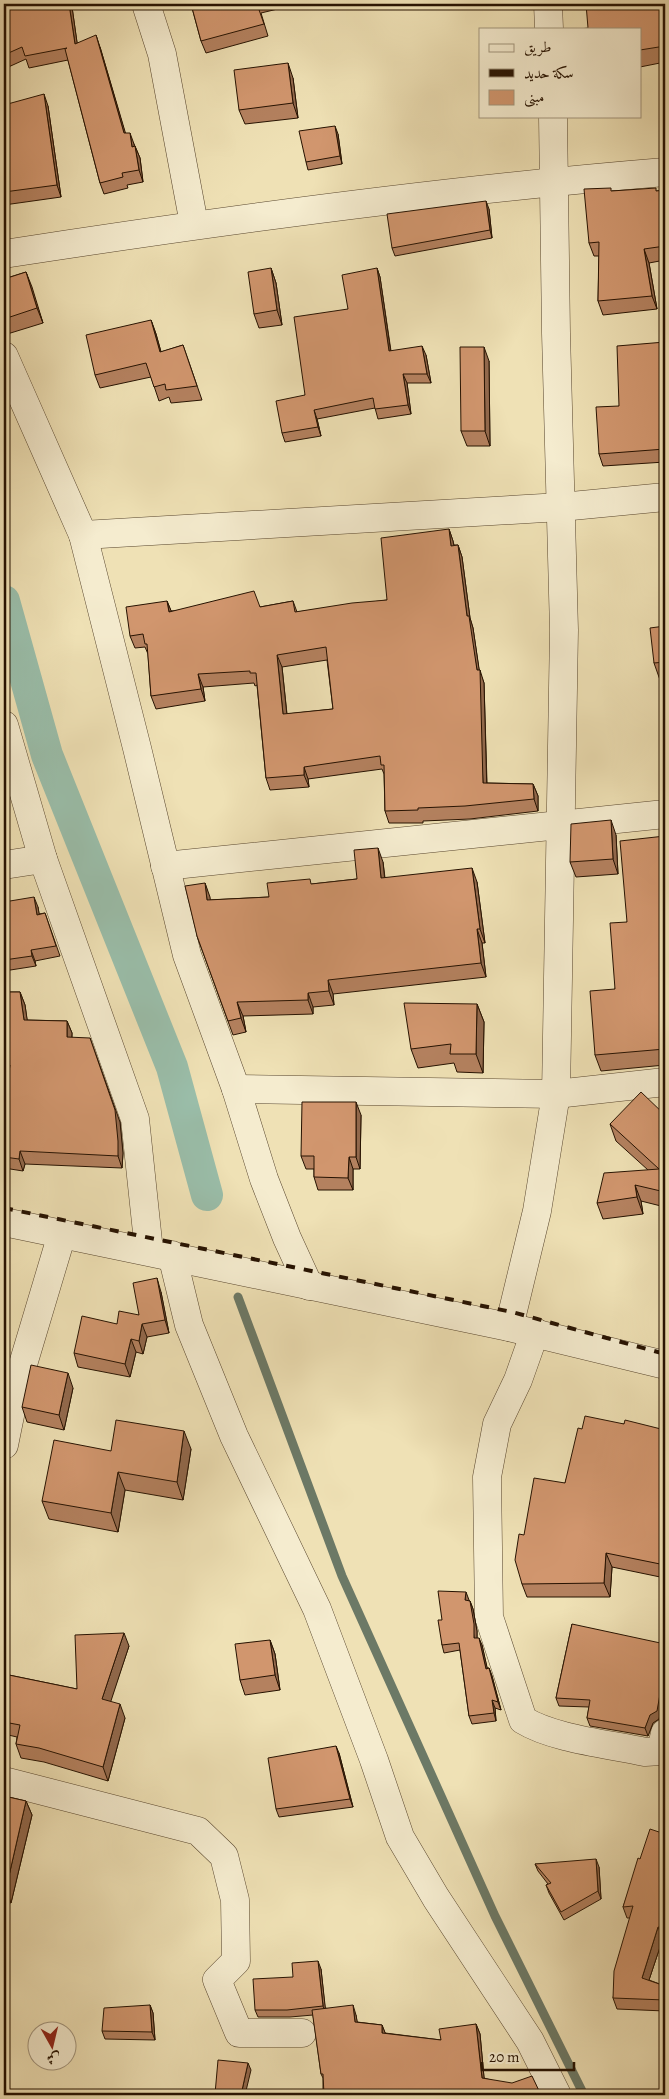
<svg xmlns="http://www.w3.org/2000/svg" width="669" height="2099" font-family="Alegreya,Amiri,serif">
	<rect width="100%" height="100%" fill="#efe1b5"/>
	<filter id="stains"><feTurbulence type="fractalNoise" baseFrequency=".004" numOctaves="4"/><feColorMatrix values="0 0 0 0 .2 0 0 0 0 .09 0 0 0 0 .02 0 0 0 .5 -.17"/></filter>
	<radialGradient id="worn" r=".72"><stop offset=".6" stop-color="#630" stop-opacity="0"/><stop offset="1" stop-color="#630" stop-opacity=".3"/></radialGradient>
	<g fill="none" stroke-linecap="round" stroke-linejoin="round">
		<path stroke="#6c7966" stroke-width="9" d="M238,1297l104,279 153,340 89,179"/>
		<path stroke="#9abeaa" stroke-width="32" d="M4,601l43,154 125,312 35,128"/>
		<defs>
			<g id="minor">
				<path d="M146,4l16,50 32,170"/>
				<path d="M4,254c219,-34 440,-64 661,-82"/>
				<path d="M4,356l79,179 54,213 50,207 49,134 28,90 23,59 22,48"/>
				<path d="M83,535l478,-28 104,-10"/>
				<path d="M4,725l39,134 92,260 14,132"/>
				<path d="M4,865l39,-6"/>
				<path d="M165,866l500,-52"/>
				<path d="M236,1089l320,5 109,-12"/>
				<path d="M4,1222l505,105"/>
				<path d="M172,1255l17,70 45,111 83,173 57,151 26,77 36,61 94,143 27,54"/>
				<path d="M535,1332l-17,48 -21,44 -10,53 2,140 34,103c31,19 86,24 122,32l16,-1 4,-18"/>
				<path d="M4,1445l11,-54 47,-157"/>
				<path d="M4,1781l194,50 26,25 11,44 1,61 -19,19 22,53h63"/>
			</g>
			<g id="tertiary">
				<path d="M548,4l1,25"/>
				<path d="M553,116l3,217 8,297 -8,464 -19,117 -28,116 156,38"/>
			</g>
		</defs>
		<use href="#minor" stroke="#58462e" stroke-width="29"/>
		<use href="#tertiary" stroke="#58462e" stroke-width="29"/>
		<use href="#minor" stroke="#f5eccf" stroke-width="28"/>
		<use href="#tertiary" stroke="#f5eccf" stroke-width="28"/>
		<path stroke="#261201" stroke-width="4" stroke-dasharray="9 9" stroke-linecap="butt" d="M4,1208l508,104 153,42"/>
	</g>
	<g fill="#b4815f" stroke="#261201" fill-rule="evenodd">
		<path d="M4,4h74l-6,3 5,36 23,4 25,86 9,11 6,14 3,24 -16,3 1,3 -24,6 -4,-11 -32,-123 -39,8 -3,-9 -22,10z"/>
		<path d="M191,4h98l1,2 -29,7 7,23 -62,17 -5,-12z"/>
		<path d="M665,4v58l-25,5v-38l-52,-1z"/>
		<path d="M293,78l5,40 -53,6 -6,-14z"/>
		<path d="M4,105l44,1 13,91 -57,8z"/>
		<path d="M338,134l4,30 -34,6 -2,-8z"/>
		<path d="M665,190v70l-16,3 8,46 -54,6 -5,-14 1,-45h-5l-5,-13 23,-52h45z"/>
		<path d="M489,209l3,29 -97,18 -3,-8z"/>
		<path d="M271,268l5,15 6,42 -23,3 -5,-14z"/>
		<path d="M377,268l3,9 11,74 35,4 5,28h-24l4,31 -33,5 -3,-11 -58,11 4,17 -36,6 -3,-9 23,-38 43,-86z"/>
		<path d="M26,272l17,51 -39,12v-56z"/>
		<path d="M151,320l5,14 5,18 22,-7 19,55 -31,3 -2,-6 -10,4 -8,-24 -51,11 -5,-13z"/>
		<path d="M665,342v120l-62,4 -4,-12 20,-48z"/>
		<path d="M489,361l1,85h-23l-6,-15z"/>
		<path d="M449,529l4,12 1,4h4l4,12 8,61 3,10 6,42 5,13 3,100 46,1 5,12v15l-68,8 -47,2v2h-34l-4,-12 -1,-37 -2,-5 -74,10 1,8 -39,3 -4,-12 -9,-93 -2,1 -1,-3 -51,4 2,14 -49,8 -5,-13 -3,-42 -3,-7 -10,1 -5,-12 37,-35 4,10 89,-4 33,-6 4,11 90,-12zM327,660l6,49 -46,5 -5,-47z"/>
		<path d="M665,626v53l-5,1 -6,-17z"/>
		<path d="M616,835l2,39 -42,3 -6,-15z"/>
		<path d="M665,836v229l-64,6 -6,-16 20,-66 12,-67z"/>
		<path d="M383,862l2,16 92,4 8,61h-3l4,34 -153,17 1,11 -21,2v7l-70,2 3,16 -13,3 -36,-99 8,-53 5,17 59,-3 43,-13 45,-5z"/>
		<path d="M4,902l34,5 1,7 6,-1 15,43 -25,5 1,5 -32,5z"/>
		<path d="M4,992h16l5,13 2,15 40,1 5,12v4l48,85 3,31 -1,15 -97,-4 -2,7 -19,-3v-63l4,-27h-4z"/>
		<path d="M477,1004l7,18 -1,51 -26,-1 -3,-9 -36,5 -7,-19z"/>
		<path d="M361,1115l-1,54h-7v21h-35l-4,-13v-8h-8l-5,-13z"/>
		<path d="M665,1115v92l-24,-6 2,13 -40,5 -6,-16 51,-33 -32,-29 -6,-17z"/>
		<path d="M161,1292l8,41 -22,4 -4,17 -7,-2 -6,25 -52,-10 -4,-14 43,-29 22,-9z"/>
		<path d="M73,1388l-9,42 -37,-8 -5,-15z"/>
		<path d="M624,1424l41,6v148l-53,-11 -2,30h-83l-5,-13 43,-101 17,-54z"/>
		<path d="M191,1449l-8,51 -58,-10 -7,42 -69,-13 -7,-18 69,-50z"/>
		<path d="M469,1600v1h1l3,8 4,22v7l5,7 5,23h2l3,8 9,34 -6,-2 1,13 -24,3 -3,-8 -9,-66 -16,3 -2,-8v-25z"/>
		<path d="M572,1624l87,95 -6,4 -5,13 -58,-10 -3,-8 2,-11 -30,-1 -3,-8z"/>
		<path d="M270,1640l5,14 5,36 -35,5 -5,-15z"/>
		<path d="M129,1646l-19,56 15,16 -17,63 -64,-19 -23,-4 -5,-14 1,-7 -13,-3v-60l73,15z"/>
		<path d="M339,1753l14,54 -74,10 -3,-8z"/>
		<path d="M4,1796l22,5 6,14 -21,88 -7,-1z"/>
		<path d="M665,1834v105l-2,-1 -14,42 16,6v25l-48,-2 -4,-11 17,-80h-3l-4,-11 17,-48z"/>
		<path d="M535,1864l64,3 2,32 -37,21 -15,-27 -3,-8 2,-1 -10,-13z"/>
		<path d="M321,1969l4,39 31,7 1,7 25,3 3,8 56,7 35,-16 4,10 4,44 57,17h-218v-17l-2,-4 -8,-59 -23,2h-32l-3,-7 38,-33z"/>
		<path d="M150,2005l3,8 2,27 -50,-1 -3,-8z"/>
	</g>
	<g fill="#92694d" stroke="#261201">
		<path d="M69,4h2l1,3 7,49 -4,-12z"/>
		<path d="M96,35l4,12 29,98 -5,-12z"/>
		<path d="M288,63l5,15 5,40 -5,-15z"/>
		<path d="M44,94l4,12 13,91 -4,-12z"/>
		<path d="M335,126l3,8 4,30 -2,-8z"/>
		<path d="M130,133l4,11 2,14 -4,-11z"/>
		<path d="M135,146l5,12 3,24 -4,-12z"/>
		<path d="M486,201l3,8 3,29 -2,-8z"/>
		<path d="M644,249l5,14 8,46 -5,-13z"/>
		<path d="M271,268l5,15 6,42 -5,-15z"/>
		<path d="M377,268l3,9 12,84 -3,-10z"/>
		<path d="M26,272l6,15 11,36 -6,-15z"/>
		<path d="M151,320l5,14 9,32 -5,-14z"/>
		<path d="M422,346l4,9 5,28 -4,-9z"/>
		<path d="M484,347l5,14 1,85 -5,-15z"/>
		<path d="M403,374l4,9 4,31 -3,-9z"/>
		<path d="M314,410l3,9 4,17 -3,-9z"/>
		<path d="M449,529l4,12 3,17 -5,-12z"/>
		<path d="M458,545l4,12 8,61 3,10 7,47v-5l4,13 3,112 -4,-12 -6,-113 -10,-54z"/>
		<path d="M167,601l5,12 -3,-1z"/>
		<path d="M277,655l5,12 6,59 -5,-12z"/>
		<path d="M198,674l5,13 2,14 -4,-12z"/>
		<path d="M304,767l4,12 1,8 -5,-12z"/>
		<path d="M533,784l5,12v15l-4,-12z"/>
		<path d="M611,820l5,15 2,39 -5,-15z"/>
		<path d="M378,848l5,14 3,30 -5,-14z"/>
		<path d="M472,868l5,14 8,61 -5,-14z"/>
		<path d="M205,883l5,14 2,17 -5,-14z"/>
		<path d="M34,897l4,10 3,18 -4,-10z"/>
		<path d="M477,929l5,14 4,34 -5,-14z"/>
		<path d="M31,950l4,11 1,5 -4,-10z"/>
		<path d="M328,980l5,14 1,11 -5,-14z"/>
		<path d="M20,992l5,13 4,27 -5,-12z"/>
		<path d="M308,993l5,14v7l-5,-14z"/>
		<path d="M237,1002l6,14 3,16 -5,-14z"/>
		<path d="M477,1004l7,18 -1,51 -7,-19z"/>
		<path d="M67,1021l5,12 -1,17 -4,-13z"/>
		<path d="M90,1038l30,84 3,31 -1,15 -4,-12z"/>
		<path d="M356,1102l5,13 -1,54 -4,-12z"/>
		<path d="M20,1151l5,13 -2,7 -4,-12z"/>
		<path d="M349,1157l4,12v21l-5,-12z"/>
		<path d="M635,1185l6,16 2,13 -6,-17z"/>
		<path d="M157,1278l4,14 8,41 -4,-13z"/>
		<path d="M142,1324l5,13 -4,17 -4,-13z"/>
		<path d="M131,1339l5,13 -6,25 -5,-13z"/>
		<path d="M68,1373l5,15 -9,42 -5,-15z"/>
		<path d="M184,1431l7,18 -8,51 -6,-18z"/>
		<path d="M118,1472l7,18 -7,42 -7,-19z"/>
		<path d="M606,1553l6,14 -2,30 -6,-14z"/>
		<path d="M466,1592l3,8 -1,8 -3,-8z"/>
		<path d="M470,1601l3,8 4,22v15l-3,-8z"/>
		<path d="M124,1633l5,13 -22,67 -5,-14z"/>
		<path d="M479,1638l3,7 7,31 -3,-7z"/>
		<path d="M270,1640l5,14 5,36 -5,-15z"/>
		<path d="M665,1666v22l-6,31 -6,4 -5,13 -3,-8z"/>
		<path d="M489,1668l3,8 9,34 -3,-8z"/>
		<path d="M492,1700l3,8 1,13 -2,-8z"/>
		<path d="M120,1704l5,14 -17,63 -5,-14z"/>
		<path d="M336,1746l3,7 14,54 -3,-8z"/>
		<path d="M26,1801l6,14 -21,88 -5,-14z"/>
		<path d="M596,1859l3,8 2,32 -3,-8z"/>
		<path d="M658,1927l5,11 -17,51 -4,-11z"/>
		<path d="M318,1961l3,8 5,45 -3,-8z"/>
		<path d="M150,2005l3,8 2,27 -3,-8z"/>
		<path d="M353,2005l3,10 3,17 -4,-10z"/>
		<path d="M476,2024l4,10 5,54 -3,-10z"/>
		<path d="M382,2025l4,10 -4,-2z"/>
		<path d="M248,2063l3,7 -6,25h-4z"/>
	</g>
	<g fill="#d1966e" stroke="#261201" fill-rule="evenodd">
		<path d="M4,4h65l6,40 21,-9 28,98h6l2,14 3,-1 4,24 -17,3 1,4 -23,6 -35,-134 2,-1 -42,8 -3,-9 -18,8z"/>
		<path d="M191,4h66l7,20 -63,17z"/>
		<path d="M586,4h79v42l-25,4v-21h-60l8,-1z"/>
		<path d="M288,63l5,40 -54,7 -5,-40z"/>
		<path d="M44,94l13,91 -53,7v-87z"/>
		<path d="M335,126l5,30 -34,6 -7,-31z"/>
		<path d="M611,188v3l45,-3v3l9,-1v56l-21,3 8,47 -54,5 1,-59 -10,1 -5,-54z"/>
		<path d="M486,201l4,29 -98,18 -5,-34z"/>
		<path d="M271,268l6,42 -23,4 -6,-42z"/>
		<path d="M377,268l12,83 33,-5 5,28h-24l5,31 -33,4 -2,-11 -59,12 4,17 -36,6 -6,-32 29,-6 -11,-78 54,-8 -6,-34z"/>
		<path d="M26,272l11,36 -33,11v-40z"/>
		<path d="M151,320l9,32 23,-7 14,41 -31,4 -1,-6 -11,3 -8,-24 -51,12 -9,-40z"/>
		<path d="M665,342v107l-66,5 -3,-47 23,-1 -2,-60z"/>
		<path d="M460,347h24l1,84h-24z"/>
		<path d="M449,529l2,17 7,-1 9,71h2l8,54h3l3,113 50,1 1,15 -69,7 -47,2v2l-33,1 -1,-46h-3l-1,-9 -76,11v8l-38,3 -10,-105h-6v-2l-52,3 3,15 -50,7 -4,-52h-2l-2,-10 -13,2 -4,-29 41,-6 2,11 85,-21 6,16 33,-6 2,11 57,-9 35,-3 -6,-62zM326,647l7,62 -50,5 -6,-59z"/>
		<path d="M665,626v36l-11,1 -4,-35z"/>
		<path d="M611,820l2,39 -43,3 1,-38z"/>
		<path d="M665,836v213l-70,6 -5,-64 25,-2 -5,-66 17,-1 -7,-81z"/>
		<path d="M378,848l3,30 91,-10 8,61h-3l4,34 -153,17 1,11 -21,2v7l-71,2 4,16 -13,3 -31,-85 -12,-50 20,-3 2,17 62,-3 -2,-14 43,-4 1,5 46,-5 -3,-29z"/>
		<path d="M34,897l3,18 8,-2 11,33 -25,4 1,6 -28,4v-58z"/>
		<path d="M4,992h16l4,28 43,1v16l23,1 25,72 3,31v15l-98,-5 -1,8 -15,-2v-52l6,-40 -6,1z"/>
		<path d="M404,1003l73,1 -1,50h-26l1,-10 -40,5z"/>
		<path d="M641,1092l24,23v77l-30,-7 2,12 -40,6 7,-30 55,-4 -49,-45z"/>
		<path d="M302,1102h54v55h-7l-1,21 -34,-1v-21h-13z"/>
		<path d="M157,1278l8,42 -23,4 -3,17 -8,-2 -6,25 -51,-11 8,-37 35,8 2,-13 20,4 -6,-32z"/>
		<path d="M31,1365l37,8 -9,42 -37,-8z"/>
		<path d="M585,1416l39,8 1,-4 40,10v135l-59,-12 -2,30 -82,1 -7,-24 4,-26 5,1 10,-57 31,5 13,-55 4,1z"/>
		<path d="M116,1420l68,11 -7,51 -59,-10 -7,41 -69,-12 12,-61 57,11z"/>
		<path d="M438,1591l28,1 -1,8 5,1 4,23v14h5l7,31 3,-1 9,34 -6,-2 2,13 -25,3 -10,-73 -17,2 -4,-25h4z"/>
		<path d="M572,1624l93,20v22l-8,45 -7,4 -5,13 -58,-10 3,-18 -34,-2z"/>
		<path d="M124,1633l-22,66 18,5 -17,63 -64,-19 -23,-4 4,-19 -16,-3v-48l73,15 -2,-54z"/>
		<path d="M270,1640l5,35 -35,5 -5,-36z"/>
		<path d="M336,1746l14,53 -74,10 -8,-51z"/>
		<path d="M4,1796l22,5 -20,88 -2,-1z"/>
		<path d="M650,1829l15,5v94l-7,-1 -16,51 23,8v14l-52,-2 1,-27 19,-65 -10,1 15,-49 2,1z"/>
		<path d="M596,1859l2,32 -37,21 -15,-27 5,-2 -16,-19z"/>
		<path d="M318,1961l5,45 -36,4h-32l-2,-31 40,-2 -1,-14z"/>
		<path d="M150,2005l2,27 -50,-1 2,-23z"/>
		<path d="M353,2005l2,17 27,3v8l59,7 -2,-11 37,-5 6,54 30,5 20,-7 9,19h-89l-30,-5 -1,5h-97l-1,-21h-2l-9,-64z"/>
		<path d="M218,2060l30,3 -7,32h-46l1,-5 19,4z"/>
	</g>
	<rect width="669" height="2099" fill="none" stroke="#efe1b5" stroke-width="20"/>
	<rect x="5" y="5" width="659" height="2089" fill="none" stroke="#261201" stroke-width="2.5"/>
	<rect x="10" y="10" width="649" height="2079" fill="none" stroke="#261201"/>
	<rect x="479" y="28" width="162" height="90" fill="#f5eccf" stroke="#a2957d"/>
	<rect x="489" y="44" width="25" height="8" fill="#f5eccf" stroke="#a2957d"/>
	<text x="524" y="52" font-size="15" fill="#261201">طريق</text>
	<rect x="489" y="69" width="25" height="8" fill="#261201" stroke="#a2957d"/>
	<text x="524" y="78" font-size="15" fill="#261201">سكة حديد</text>
	<rect x="489" y="90" width="25" height="15" fill="#d1966e" stroke="#a2957d"/>
	<text x="524" y="102" font-size="15" fill="#261201">مبنى</text>
	<g transform="translate(52 2046) rotate(172)"><circle r="24" fill="#f5eccf" stroke="#a2957d"/>
	<path d="M0-4L9 19L0 12L-9 19Z" fill="#8f2418"/>
	<text y="-8" font-size="14" font-weight="bold" text-anchor="middle" fill="#261201">ش</text>
	</g>
	<path d="M482 2062v8h92v-8" fill="none" stroke="#261201" stroke-width="2.5"/>
	<text x="489" y="2062" font-size="15" fill="#261201" stroke="#f5eccf" stroke-width="4" paint-order="stroke">20 m</text>
	<rect width="100%" height="100%" filter="url(#stains)"/>
	<rect width="100%" height="100%" fill="url(#worn)"/>
</svg>
